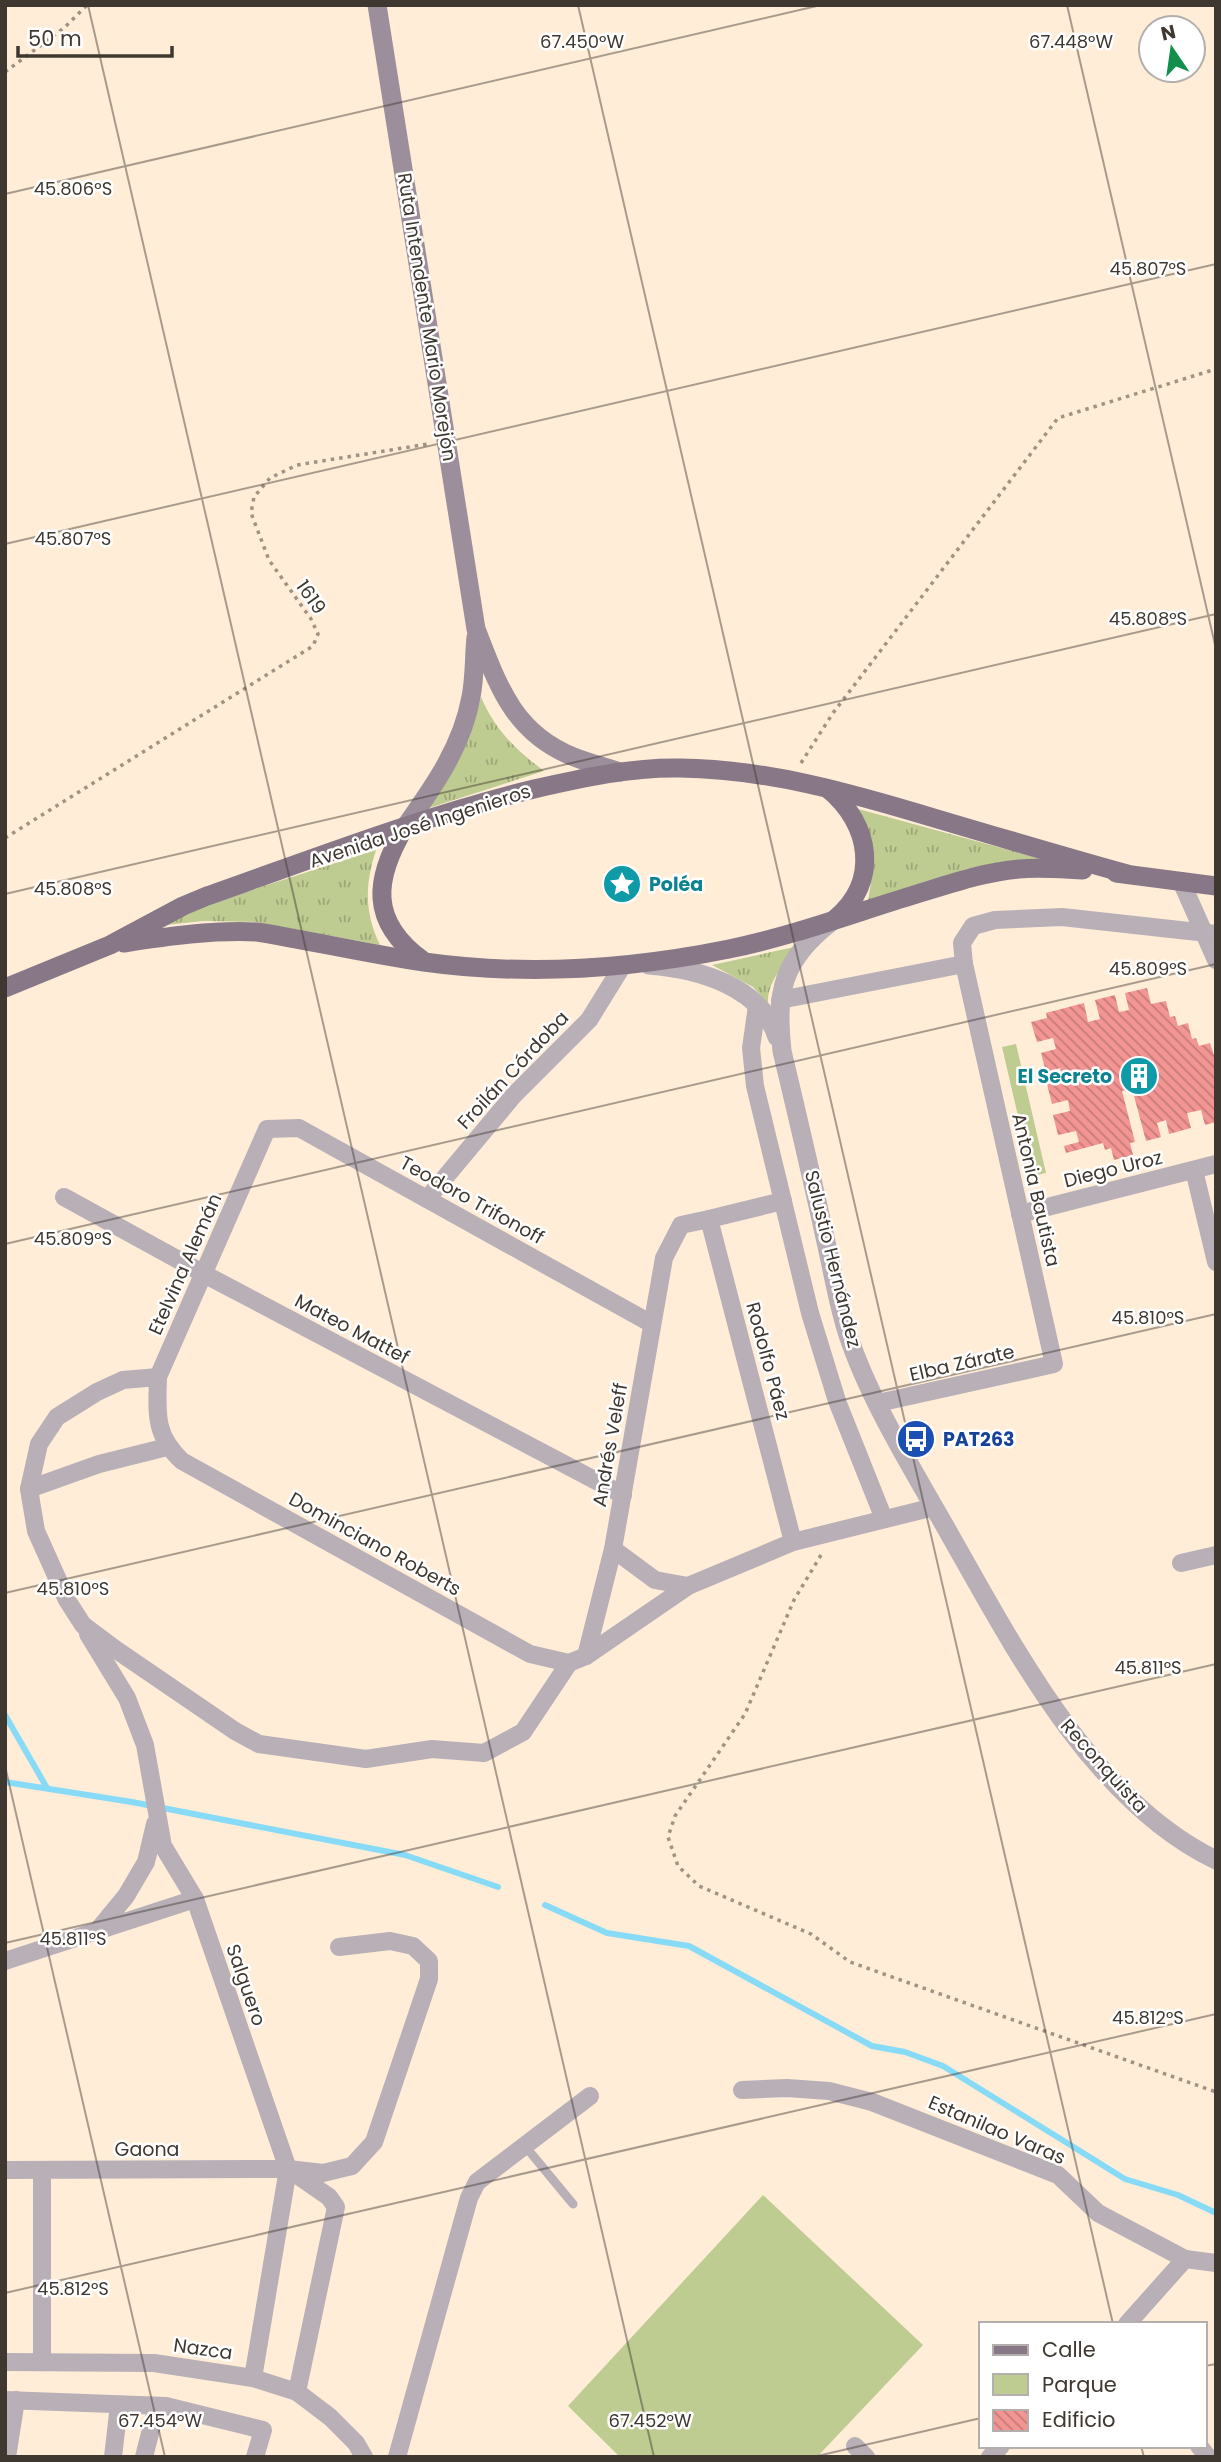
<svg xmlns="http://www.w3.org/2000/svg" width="1221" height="2462" font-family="Poppins,sans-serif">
	<defs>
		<pattern id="grass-tufts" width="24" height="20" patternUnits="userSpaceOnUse" patternTransform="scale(1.75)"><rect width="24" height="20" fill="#becb91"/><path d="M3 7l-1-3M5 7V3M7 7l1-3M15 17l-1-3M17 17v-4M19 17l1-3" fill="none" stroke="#9ca677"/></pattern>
		<pattern id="building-back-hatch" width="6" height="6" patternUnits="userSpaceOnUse" patternTransform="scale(1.75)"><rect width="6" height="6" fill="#f29593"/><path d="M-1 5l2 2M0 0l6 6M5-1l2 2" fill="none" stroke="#c57b78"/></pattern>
	</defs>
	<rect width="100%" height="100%" fill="#ffedd8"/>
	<g fill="url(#grass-tufts)">
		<path d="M481,697c14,33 35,53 63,74l-118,38c32,-39 42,-65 55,-112z"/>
		<path d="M851,807l194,53 -54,4 -24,5 -99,32 6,-38z"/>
		<path d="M376,850c-11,34 -12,62 4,95l-124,-23 -53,-1 -37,4 27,-16z"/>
		<path d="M799,946c-13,16 -32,35 -31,57l-15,-16 -41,-22z"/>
	</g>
	<g fill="#becb91">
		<path d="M1016,1044l30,129 -14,3 -30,-129z"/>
		<path d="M763,2195l160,150 -106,112h-197l-52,-51z"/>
	</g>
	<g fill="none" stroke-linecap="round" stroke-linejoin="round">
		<g stroke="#88dbf7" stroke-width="6">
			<path d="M5,1715l42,73"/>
			<path d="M5,1782l127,20 273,53 93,32"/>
			<path d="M545,1905l62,28 82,13 183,100 33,6 38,14 182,113 53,16 38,18"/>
		</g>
	</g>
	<path fill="url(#building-back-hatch)" d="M1147,988l4,16 15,-3 4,16 5,-1 3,10 10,-3 4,16 4,-1 3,8 11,-3 6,18v61l-11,3 -4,-15 -14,3 4,15 -22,6 -3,-14 -9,3 4,14 -15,4 -12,-45 6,-2 -1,-7 -17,4 13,51 -5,1 3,12 -19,5 -3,-12 -6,2 -2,-7 -37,10 -2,-7 15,-4 -3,-11 -18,4 -5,-20 17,-4 -2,-11 -16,4 -5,-20 16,-4 -3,-12 -14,4 -5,-19 15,-4 -3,-11 -16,4 -6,-20 16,-4 -1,-5 38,-10 4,19 12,-3 -5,-19 20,-5 4,17 10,-2 -4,-17z"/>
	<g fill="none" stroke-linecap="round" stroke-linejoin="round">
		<g stroke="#9f9384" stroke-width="3.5" stroke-dasharray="3.5 5" stroke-linecap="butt">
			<path d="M5,72l59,-44 23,-23"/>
			<path d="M801,763l32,-50 225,-295 158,-49"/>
			<path d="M5,838l308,-192 5,-12 -7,-15 -42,-59 -18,-47 3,-16 16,-19 27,-13 131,-21"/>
			<path d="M821,1555l-27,45 -49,114 -70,102 -7,21 10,29 21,20 112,48 39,28 366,130"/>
		</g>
		<path stroke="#b8afb7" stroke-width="9" d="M525,2146l48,58"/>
		<g stroke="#b8afb7" stroke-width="18">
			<path d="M1181,881l35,79"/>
			<path d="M780,1000l184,-36"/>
			<path d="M757,1006l-6,42 4,38 55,227 27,88 47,118"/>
			<path d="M1194,1170l22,92"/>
			<path d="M64,1197l140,77 419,221"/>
			<path d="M427,1199l86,-103 76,-76 34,-55"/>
			<path d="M1020,1214l196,-50"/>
			<path d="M709,1219l74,-18"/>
			<path d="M158,1377l-35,3 -26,12 -40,25 -18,27 -10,45 7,42 31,69 16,25 32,24 120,82 24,13 107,15 66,-10 52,4 39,-21 46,-69"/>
			<path d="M878,1403l176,-39 -90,-400 -2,-21 11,-17 22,-6 67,-3 154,17"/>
			<path d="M29,1489l70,-25 68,-17"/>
			<path d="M613,1549l42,31 33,6 105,-44 141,-35"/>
			<path d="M1181,1563l35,-8"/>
			<path d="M88,1634l39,64 18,47 18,101 32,53 93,270 -35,209"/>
			<path d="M586,1656l102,-70"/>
			<path d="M569,1663l-39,-9 -348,-193c-28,-26 -25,-48 -24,-84l109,-248 32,-1 353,196"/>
			<path d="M569,1663l17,-7 27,-107 51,-291 17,-33 28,-6 84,323"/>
			<path d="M98,1930l28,-34 20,-34 9,-38"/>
			<path d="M5,1961l190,-62"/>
			<path d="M742,2090l45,-2 42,3 43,11 186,73 40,38 87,46 31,4"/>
			<path d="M5,2170l283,-1 35,4 29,-7 22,-24 55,-163v-18l-16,-15 -23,-5 -51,6"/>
			<path d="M290,2170l39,27 7,10 -39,185"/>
			<path d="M42,2171v191"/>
			<path d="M1127,2324l58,-65"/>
			<path d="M5,2362l149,1 99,15 44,14 33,25 26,26 8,14"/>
			<path d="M5,2400l161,6 97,24 -8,27"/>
			<path d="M855,2446l11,11"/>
			<path d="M1199,2446l9,11"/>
			<path d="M7,2457l9,-57"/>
			<path d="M113,2457l6,-52"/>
			<path d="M144,2457l13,-51"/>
			<path d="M397,2457l72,-259 8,-16 113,-86"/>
			<path d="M990,2457l11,-11"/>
		</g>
		<g stroke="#b8afb7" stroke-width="19">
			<path d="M831,922c-50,39 -55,70 -49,129 15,63 30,127 44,191 7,30 12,63 22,93 22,66 64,133 98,193 66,116 145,272 270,332"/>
			<path d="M649,965c48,4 111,20 128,72"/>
		</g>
		<g stroke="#9c8f9b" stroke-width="19">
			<path d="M377,5l99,624c22,56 37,104 98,128 15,6 31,10 46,15"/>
			<path d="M405,827c29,-41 57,-80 66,-130 4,-20 3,-41 5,-60"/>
		</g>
		<g stroke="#887887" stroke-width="19">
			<path d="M828,789c43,35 52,93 7,130"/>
			<path d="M405,827c-31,52 -36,94 17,133"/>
			<path d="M1116,873l100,13"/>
			<path d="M124,943c45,-7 88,-13 133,-11 56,9 111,22 167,30 100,14 206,7 305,-13 64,-13 125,-36 188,-55 33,-10 67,-22 102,-25 21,-2 42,0 64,1"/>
			<path d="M5,988l105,-43 73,-39 24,-10c108,-38 216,-80 327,-107 48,-11 97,-22 146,-21 87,1 171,25 254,50 64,19 128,38 193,56"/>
		</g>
	</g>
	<path fill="none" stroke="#3f3830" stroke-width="2" stroke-opacity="0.45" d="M88,5l566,2452M578,5l535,2319M1067,5l149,644M5,194l816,-189M5,544l1211,-280M5,894l1211,-280M5,1244l1211,-280M5,1593l1211,-279M5,1766l160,691M5,1943l1211,-279M5,2293l1211,-279M1205,2366l11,-2M1141,2446l3,11M813,2457l168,-39"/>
	<defs>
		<symbol id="sight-disc" viewBox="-11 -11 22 22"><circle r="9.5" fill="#0f9aa8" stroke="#fff"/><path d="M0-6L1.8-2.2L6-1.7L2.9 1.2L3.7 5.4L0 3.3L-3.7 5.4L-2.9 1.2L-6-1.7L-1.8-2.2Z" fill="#fff"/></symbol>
		<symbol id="building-disc" viewBox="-11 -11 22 22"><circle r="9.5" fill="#0f9aa8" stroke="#fff"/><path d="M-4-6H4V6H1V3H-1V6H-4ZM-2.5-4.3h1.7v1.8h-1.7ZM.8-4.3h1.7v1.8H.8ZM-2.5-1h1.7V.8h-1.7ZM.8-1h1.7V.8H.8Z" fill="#fff"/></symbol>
		<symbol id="bus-disc" viewBox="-11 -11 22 22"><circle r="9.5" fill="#1a4fb4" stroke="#fff"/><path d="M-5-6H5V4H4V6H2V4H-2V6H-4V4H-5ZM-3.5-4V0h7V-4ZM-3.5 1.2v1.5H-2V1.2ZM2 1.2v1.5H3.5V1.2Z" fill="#fff"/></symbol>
	</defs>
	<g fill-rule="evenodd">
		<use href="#sight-disc" x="600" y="862" width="44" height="44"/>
		<use href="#building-disc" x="1117" y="1054" width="44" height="44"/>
		<use href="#bus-disc" x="894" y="1417" width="44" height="44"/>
	</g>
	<g text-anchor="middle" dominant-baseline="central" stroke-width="5" stroke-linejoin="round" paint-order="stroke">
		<g font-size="19" fill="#3f3830" stroke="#fff">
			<text transform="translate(427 317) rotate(81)">Ruta Intendente Mario Morejón</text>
			<text transform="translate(311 597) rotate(55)">1619</text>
			<text transform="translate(420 826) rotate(-18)">Avenida José Ingenieros</text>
			<text transform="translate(513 1070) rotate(-47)">Froilán Córdoba</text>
			<text transform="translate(1113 1169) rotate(-14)">Diego Uroz</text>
			<text transform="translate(1036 1190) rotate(77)">Antonia Bautista</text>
			<text transform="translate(472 1200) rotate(29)">Teodoro Trifonoff</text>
			<text transform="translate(833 1259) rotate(76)">Salustio Hernández</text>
			<text transform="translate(185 1264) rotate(-66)">Etelvina Alemán</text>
			<text transform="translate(352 1329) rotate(28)">Mateo Mattef</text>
			<text transform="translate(768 1361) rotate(75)">Rodolfo Páez</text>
			<text transform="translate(962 1363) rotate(-13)">Elba Zárate</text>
			<text transform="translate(610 1445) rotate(-80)">Andrés Veleff</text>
			<text transform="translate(375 1544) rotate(29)">Dominciano Roberts</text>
			<text transform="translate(1104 1766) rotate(48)">Reconquista</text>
			<text transform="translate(246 1985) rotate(71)">Salguero</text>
			<text transform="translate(997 2130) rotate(23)">Estanilao Varas</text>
			<text x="147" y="2149">Gaona</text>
			<text transform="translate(203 2349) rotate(8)">Nazca</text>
		</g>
		<g font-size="19" font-weight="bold" fill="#0d838f" stroke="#fff" text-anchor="start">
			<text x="649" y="884">Poléa</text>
			<text x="1112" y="1076" text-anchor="end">El Secreto</text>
		</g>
		<g font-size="19" font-weight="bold" fill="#164399" stroke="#fff" text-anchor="start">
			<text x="943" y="1439">PAT263</text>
		</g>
	</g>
	<g font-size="18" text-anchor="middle" fill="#3f3830" stroke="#fff" stroke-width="5" stroke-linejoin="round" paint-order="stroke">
		<text x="582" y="48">67.450°W</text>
		<text x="1071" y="48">67.448°W</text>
		<text x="73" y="195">45.806°S</text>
		<text x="1148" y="275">45.807°S</text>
		<text x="73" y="545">45.807°S</text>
		<text x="1148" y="625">45.808°S</text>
		<text x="73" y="895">45.808°S</text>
		<text x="1148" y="975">45.809°S</text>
		<text x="73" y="1245">45.809°S</text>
		<text x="1148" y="1324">45.810°S</text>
		<text x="73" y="1595">45.810°S</text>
		<text x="1148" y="1674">45.811°S</text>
		<text x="73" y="1945">45.811°S</text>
		<text x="1148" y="2024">45.812°S</text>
		<text x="73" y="2295">45.812°S</text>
		<text x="160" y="2427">67.454°W</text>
		<text x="650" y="2427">67.452°W</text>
	</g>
	<rect width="1221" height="2462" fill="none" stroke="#3f3830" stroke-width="14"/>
	<rect x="979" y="2322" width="228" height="126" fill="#ffffff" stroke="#b2afac" stroke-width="2"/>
	<rect x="993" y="2345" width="35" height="10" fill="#887887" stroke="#b2afac" stroke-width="2"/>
	<text x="1042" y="2357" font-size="21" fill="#3f3830">Calle</text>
	<rect x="993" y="2374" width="35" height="21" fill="#becb91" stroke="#b2afac" stroke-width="2"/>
	<text x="1042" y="2392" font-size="21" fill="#3f3830">Parque</text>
	<rect x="993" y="2410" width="35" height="21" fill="url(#building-back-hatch)" stroke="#b2afac" stroke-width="2"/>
	<text x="1042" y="2427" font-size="21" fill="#3f3830">Edificio</text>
	<g transform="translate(1172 49) rotate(347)"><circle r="33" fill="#ffffff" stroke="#b2afac" stroke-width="2"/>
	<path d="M0-5L12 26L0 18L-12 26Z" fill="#128f4c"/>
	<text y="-10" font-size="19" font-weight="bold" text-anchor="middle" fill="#3f3830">N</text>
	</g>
	<path d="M18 46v10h154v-10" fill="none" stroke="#3f3830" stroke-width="3.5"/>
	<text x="28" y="46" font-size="21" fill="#3f3830" stroke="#ffffff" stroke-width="5" paint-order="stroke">50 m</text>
</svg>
